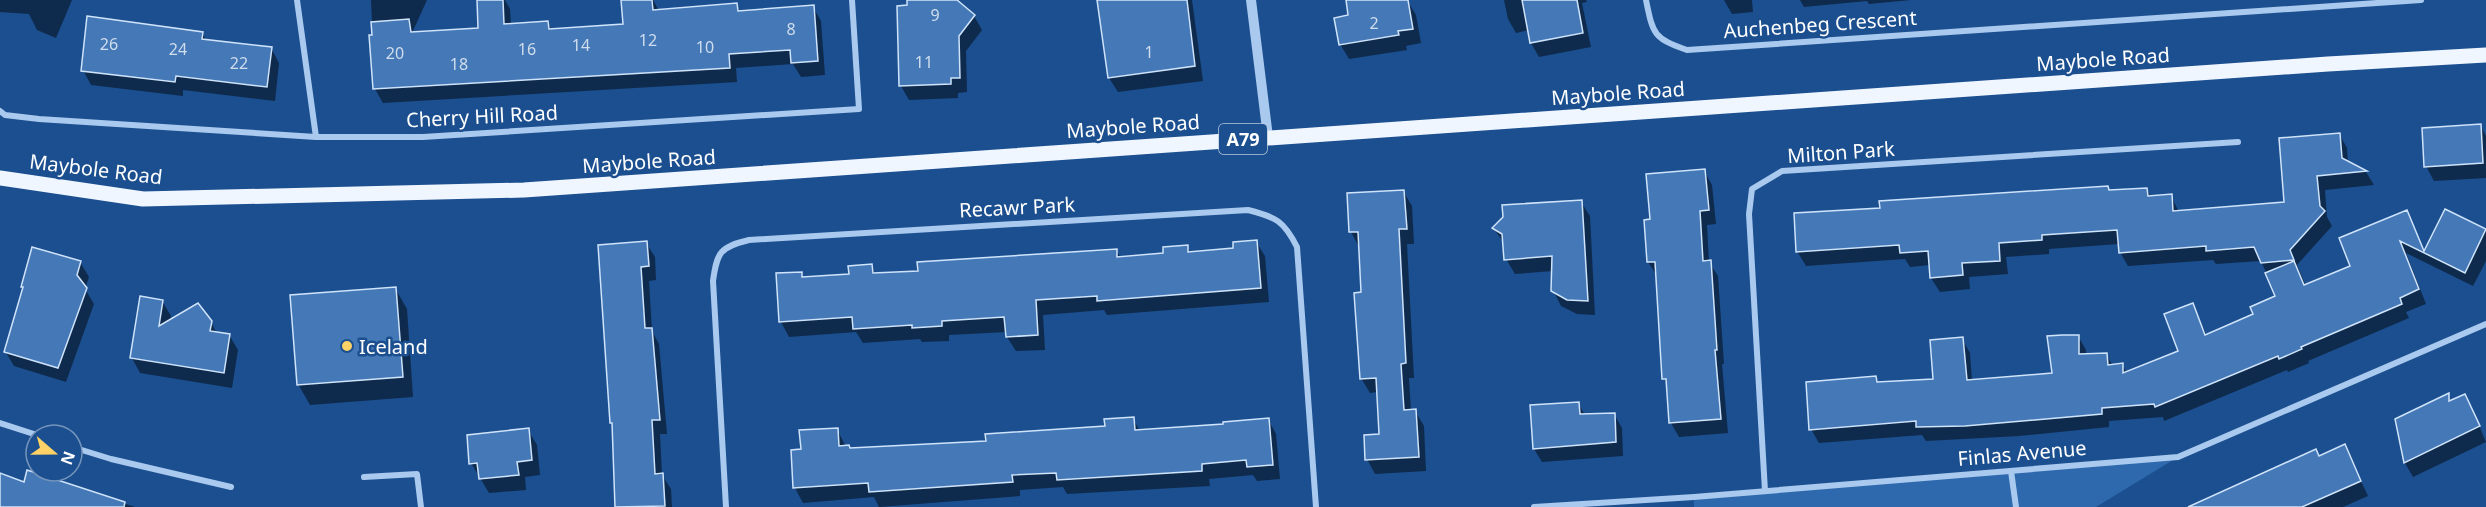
<svg xmlns="http://www.w3.org/2000/svg" width="2486" height="507" font-family="'Noto Sans',sans-serif">
	<rect width="100%" height="100%" fill="#1b4f8f"/>
	<path fill="#2e69ad" d="M2178,457l-82,50h-402v-10z"/>
	<g fill="#0007">
		<path d="M0,0h72l-16,38 -19,-8 -8,-16 -29,-2z"/>
		<path d="M371,0h56l-15,33 68,-4 -2,-29h27l5,9 1,16 36,-3 5,8 73,-5 -2,-25h30l6,11 77,-6 4,7 73,-5 8,14 4,54 -24,2 -8,-13 -57,4 1,14 -354,21 -8,-14z"/>
		<path d="M908,0h47l19,16 8,14 -16,21 1,41 -9,1v5l-49,2 -8,-14z"/>
		<path d="M1099,0h93l11,81 -85,11 -9,-14z"/>
		<path d="M1348,0h59l9,15 5,28 -15,3 1,4 -58,9 -9,-15 10,-28z"/>
		<path d="M1504,0h82l1,2 -5,1 9,44 -52,10 -8,-14 -2,-13 -13,3 -8,-14z"/>
		<path d="M1724,0h28l1,12 -21,2z"/>
		<path d="M1800,0h111l-42,4 -2,-3 -63,6z"/>
		<path d="M202,33l5,8 64,7 8,15 -4,38 -92,-11v6l-92,-11 -8,-15z"/>
		<path d="M2480,125l6,11v42l-52,3 -8,-15z"/>
		<path d="M2339,134l8,14 1,15 18,9 8,13 -49,5 2,27 5,9 -35,39 9,21 46,-19 54,-55 19,40 21,-41 40,20v30l-13,25 -67,-33 20,51 -20,8 3,6 -101,43 1,2 -21,9 -1,-2 -123,51 -1,-4 -54,4v6l-90,9 -93,5 -4,-6 -103,8 -8,-14 64,-51 4,6 56,-3 27,-42 8,14 2,28 81,-6 25,-39 8,14v5l20,-1 7,12 9,-1 5,8 53,-22 12,-46 15,31 48,-21 22,-18 -16,-36 -45,3 -3,-4 -85,6 -8,-14 -1,-8 -70,5v5l-43,3 2,17 -39,3 1,12 -30,3 -9,-14 -1,-13 -20,2 -5,-8 -99,7 -9,-15 313,-59 37,-3 4,8 20,-1 8,16 107,-9z"/>
		<path d="M1704,171l8,14 4,39 -9,1 2,37 9,14 6,88h-2l6,69 -49,4 -8,-14 -3,-38 -4,-6 -7,-103 -9,-14 4,-42z"/>
		<path d="M1403,191l9,15 2,38h-7l7,134h-5l2,33h4l9,15 2,45 -51,3 -8,-15 14,-24 -3,-43 -8,1 -9,-15 1,-84 -3,-47 -8,-15z"/>
		<path d="M1581,202l9,14 5,99 -18,-1 -16,-8 -8,-16v-19l-38,3 -9,-15 -1,-15 -12,-16 12,-11z"/>
		<path d="M1256,242l9,14 4,46 -162,13 -3,-5 -61,5 2,35 -29,1 -9,-14v-5l-58,3v6l-27,1 -2,-3 -57,4 -7,-11 -67,5 -8,-15 -3,-47 23,-2 3,5 46,-3 21,-9 5,8 44,-2 196,-22 5,8 44,-3 22,-8 4,6 44,-4z"/>
		<path d="M646,243l9,14 1,23 -7,1 3,50 7,13 8,90h-7l2,41 9,14 1,18h-55l-3,-80 -2,-4 -13,-177z"/>
		<path d="M80,262l9,15 -4,12 9,15 -28,78 -52,-16 -9,-15 19,-61 -2,-4z"/>
		<path d="M395,288l12,21 6,88 -103,8 -12,-21z"/>
		<path d="M162,301l9,15 -1,6h41l6,12 12,1 9,15 -6,38 -92,-15 -8,-15z"/>
		<path d="M2448,395l4,7 21,9 13,31 -73,35 -8,-14 -8,-44z"/>
		<path d="M1578,403l7,12 29,-1 8,14 1,28 -81,6 -8,-13z"/>
		<path d="M1133,419l7,12 84,-5 44,-7 8,15 4,45 -23,2 -4,-6 -44,4 1,7 -143,8 -4,-7 -43,3v6l-141,11 -5,-10 -71,6 -8,-15 -3,-37h11l34,-22 9,18 4,3 137,-8 119,-14z"/>
		<path d="M528,430l9,15 3,30 -15,2 1,13 -37,3 -18,-30z"/>
		<path d="M2344,446l24,50 -25,11h-125z"/>
		<path d="M28,472l107,35h-135v-32l25,8z"/>
	</g>
	<g fill="#4478b7" stroke="#cfe3fa" stroke-width="1.5">
		<path d="M477,0h26l1,24 44,-3 1,8 74,-5 -2,-24h31l1,10 84,-7 1,8 76,-6 4,56 -27,2 -1,-13 -61,4 1,14 -357,21 -4,-54h3l-1,-13 38,-3 2,13 67,-4z"/>
		<path d="M907,0h50l18,15 -16,21 1,42h-9v6l-52,2 -2,-80 10,-1z"/>
		<path d="M1097,0h90l8,66 -87,12z"/>
		<path d="M1346,0h62l5,29 -15,2 1,4 -60,10 -5,-27 14,-3z"/>
		<path d="M1522,0h55l6,33 -53,10z"/>
		<path d="M87,16l116,16 -1,7 70,8 -5,40 -91,-11 -1,6 -94,-11z"/>
		<path d="M2481,124l2,39 -59,4 -2,-39z"/>
		<path d="M2340,133l2,25 25,13 -50,5 3,30 5,5 -35,39 4,10 -33,3 -7,-16 -48,4v-5l-87,7 -2,-23 -75,5v5l-43,3 1,18 -38,2 1,12 -33,3 -2,-27 -28,2 -1,-8 -103,7 -2,-39 86,-5 -1,-7 229,-15 1,4 38,-2 1,8 24,-2 1,17 111,-9 -5,-64z"/>
		<path d="M1705,169l4,41 -9,1 3,50 8,-1 6,90h-2l6,69 -52,4 -3,-44h-4l-7,-117h-8l-3,-42 6,-1 -4,-45z"/>
		<path d="M1404,190l3,39h-8l7,134 -5,1 3,46 12,-1 3,48 -54,3 -1,-25 15,-1 -3,-56 -16,1 -6,-86 7,-1 -3,-60h-9l-2,-39z"/>
		<path d="M1582,200l6,101 -21,-1 -16,-9 1,-35 -48,4 -2,-26 -10,-6 11,-11 -1,-12z"/>
		<path d="M2445,209l41,20 -21,44 -65,-32 19,48 -19,9 2,6 -101,43 1,2 -23,10 -1,-3 -123,51 -1,-3 -52,4v6l-137,12 -49,1v-6l-107,9 -3,-48 70,-6 1,6 56,-3 -3,-39 33,-3 4,43 85,-7 -5,-37 15,-1h17v19l28,-1 1,12 15,-2v10l55,-22 -14,-37 29,-11 12,32 48,-21 -3,-7 25,-11 -10,-23 29,-12 10,24 46,-19 -11,-28 68,-28 17,41z"/>
		<path d="M1257,240l4,48 -164,13v-5l-61,4 2,35 -32,2 -2,-20 -62,4v5l-30,2v-3l-59,4 -1,-12 -73,5 -3,-49 26,-1v5l47,-3 -1,-8 24,-2 1,9 45,-2 -1,-9 200,-13v8l46,-4v-6l25,-2v7l45,-4v-6z"/>
		<path d="M647,241l2,25 -8,1 4,61h7l8,92h-8l3,54 8,-1 2,33 -50,1 -3,-84h-2l-12,-178z"/>
		<path d="M32,247l49,14 -4,14 10,13 -29,80 -54,-16 19,-65h-2z"/>
		<path d="M396,287l7,90 -106,8 -7,-90z"/>
		<path d="M140,296l23,4 -4,26 39,-23 14,18 -2,10 20,3 -6,39 -94,-15z"/>
		<path d="M2449,393v8l16,-7 15,32 -76,37 -9,-44z"/>
		<path d="M1579,402l1,12 35,-1 1,29 -83,7 -3,-44z"/>
		<path d="M1134,417l1,13 88,-6v-2l46,-4 4,47 -26,2 -1,-7 -44,4v7l-145,9 -1,-7 -44,2 1,7 -144,10 -1,-9 -75,5 -2,-38 10,-1 -2,-19 39,-2 1,18 10,-1 1,3 136,-7 -1,-7 120,-8 -1,-7z"/>
		<path d="M529,428l3,32 -15,2 2,13 -40,4 -2,-16 -8,1 -2,-29z"/>
		<path d="M2345,444l16,37 -59,26h-114l128,-58 3,7z"/>
		<path d="M27,470l98,32 -1,5h-124v-34l24,9z"/>
	</g>
	<g fill="none" stroke-linecap="round" stroke-linejoin="round">
		<g stroke="#a9c9ee" stroke-width="6">
			<path d="M297,0l19,137"/>
			<path d="M1646,0c7,34 7,38 41,50l734,-50"/>
			<path d="M0,111l5,4 34,4 277,18h107l436,-28 -7,-109"/>
			<path d="M0,423l37,12"/>
			<path d="M72,447l39,12 120,28"/>
			<path d="M2011,471l5,36"/>
			<path d="M364,477l53,-3 4,33"/>
			<path d="M1765,491l-16,-277 3,-25 30,-18 456,-29"/>
			<path d="M726,507l-13,-226c4,-29 7,-34 36,-41l499,-30c28,7 36,11 49,37l19,260"/>
			<path d="M1534,507l160,-10 484,-40 308,-133"/>
		</g>
		<path stroke="#a9c9ee" stroke-width="10" d="M1251,0l17,137"/>
		<path stroke="#f0f6ff" stroke-width="15" d="M0,178l143,21 381,-9 1804,-126 158,-9"/>
	</g>
	<circle fill="#ffd166" stroke="#1b4f8f" stroke-width="2" cx="347" cy="346" r="6"/>
	<g text-anchor="middle" dominant-baseline="central" stroke-width="5" stroke-linejoin="round" paint-order="stroke">
		<g font-size="16" fill="#d0dded">
			<text x="935" y="15">9</text>
			<text x="1374" y="23">2</text>
			<text x="791" y="29">8</text>
			<text x="648" y="40">12</text>
			<text x="109" y="44">26</text>
			<text x="581" y="45">14</text>
			<text x="705" y="47">10</text>
			<text x="178" y="49">24</text>
			<text x="527" y="49">16</text>
			<text x="1149" y="52">1</text>
			<text x="395" y="53">20</text>
			<text x="924" y="62">11</text>
			<text x="239" y="63">22</text>
			<text x="459" y="64">18</text>
		</g>
		<rect fill="#1b4f8f" stroke="#bbcadd" stroke-width="1.5" x="1219" y="124" width="48" height="30" rx="4.5"/>
		<g font-size="18" font-weight="bold" fill="#fff">
			<text x="1243" y="139">A79</text>
		</g>
		<g font-size="20" fill="#fff" stroke="#1b4f8f">
			<text transform="translate(1820 24) rotate(-4)">Auchenbeg Crescent</text>
			<text transform="translate(2103 59) rotate(-4)">Maybole Road</text>
			<text transform="translate(1618 93) rotate(-4)">Maybole Road</text>
			<text transform="translate(482 116) rotate(-3)">Cherry Hill Road</text>
			<text transform="translate(1133 126) rotate(-4)">Maybole Road</text>
			<text transform="translate(1841 152) rotate(-4)">Milton Park</text>
			<text transform="translate(649 161) rotate(-4)">Maybole Road</text>
			<text transform="translate(96 169) rotate(7)">Maybole Road</text>
			<text transform="translate(1017 207) rotate(-3)">Recawr Park</text>
			<text transform="translate(2022 453) rotate(-5)">Finlas Avenue</text>
		</g>
		<g font-size="20" fill="#fff" stroke="#1b4f8f" text-anchor="start">
			<text x="359" y="346">Iceland</text>
		</g>
	</g>
	<g transform="translate(54 453) rotate(110)"><circle r="28" fill="#1b4f8f" stroke="#7695bc" stroke-width="1.5"/>
	<path d="M0-4.5L10 22L0 15L-10 22Z" fill="#ffd166"/>
	<text y="-9" font-size="16" font-weight="bold" text-anchor="middle" fill="#ffffff">N</text>
	</g>
</svg>
